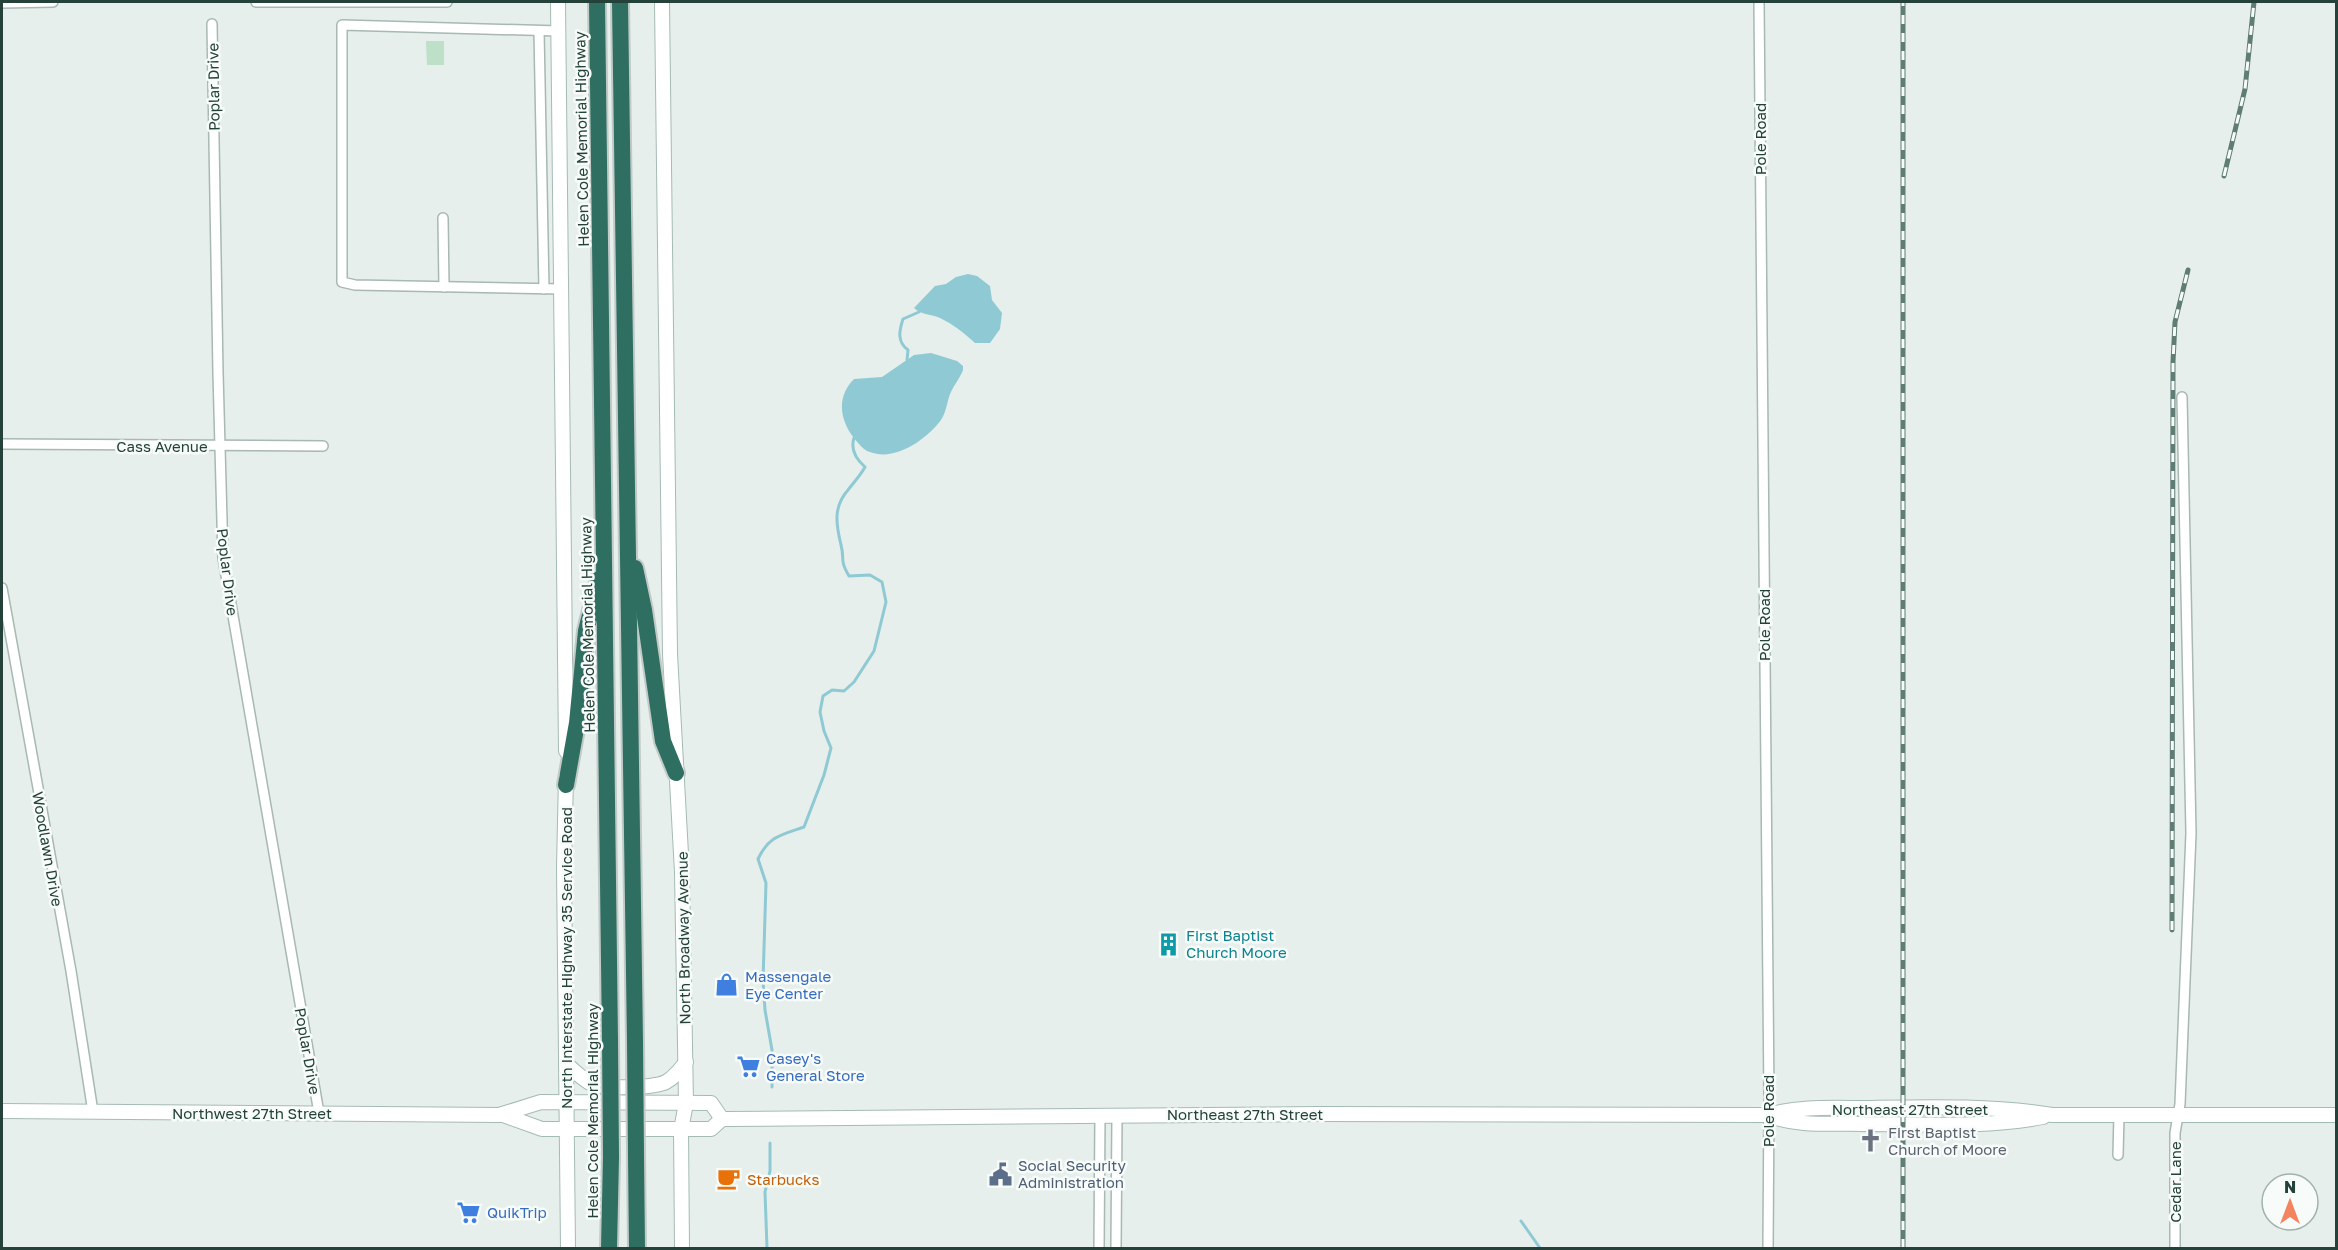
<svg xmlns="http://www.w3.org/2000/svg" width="2338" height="1250" font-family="'Golos Text',sans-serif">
	<rect width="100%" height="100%" fill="#e6efeb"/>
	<path fill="#bfe0c8" d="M426,41h18v24h-17z"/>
	<g fill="#8ec9d4">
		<path d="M968,274l9,2 13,10 2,14 10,13 -2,16 -10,14h-15c-11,-10 -22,-19 -35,-25 -8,-4 -19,-3 -26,-10l21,-22 11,-2 10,-7z"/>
		<path d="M931,353l26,8 6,5v4c-3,8 -9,15 -13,24 -3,8 -4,19 -9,26 -14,19 -46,42 -71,32 -5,-1 -8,-5 -11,-8 -18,-19 -25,-45 -5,-65l28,-2 32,-22z"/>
	</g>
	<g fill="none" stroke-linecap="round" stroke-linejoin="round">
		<g stroke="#8ec9d4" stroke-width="3">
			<path d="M907,360l1,-10c-11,-8 -9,-19 -5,-31l16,-7"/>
			<path d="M772,1087v-37l-7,-40 -2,-29 3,-98 -8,-24c11,-23 23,-24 46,-32l20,-52 7,-27 -7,-17 -4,-19 3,-16 9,-6 12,1 10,-9 20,-31 12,-49 -4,-20 -12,-7 -21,1c-10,-17 -4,-16 -8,-31 -5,-21 -8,-38 7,-55 6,-8 12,-14 17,-23 -9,-8 -15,-17 -11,-29"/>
			<path d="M1521,1221l19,27"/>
			<path d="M767,1248l-2,-56 5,-21v-28"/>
		</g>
		<defs>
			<g id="minor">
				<path d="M256,2h191"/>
				<path d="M1759,2l10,1097 -1,149"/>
				<path d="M2,3l51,-1"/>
				<path d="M212,24l6,349 5,185 96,555"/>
				<path d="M539,31l5,258"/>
				<path d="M559,31l-217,-6v257l13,3 207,4"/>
				<path d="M443,218l1,69"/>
				<path d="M2,444l321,2"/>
				<path d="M2,588l69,383 22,141"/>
				<path d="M2118,1155l1,-40"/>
				<path d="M1099,1248l1,-133"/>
				<path d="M1116,1248l1,-133"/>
				<path d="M2175,1248v-115l5,-29 11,-271 -9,-436"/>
			</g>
			<g id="secondary">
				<path d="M558,2l8,749"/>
				<path d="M662,2l8,652 12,218 4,231 -5,27 1,118"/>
				<path d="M566,777l-2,90 4,381"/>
				<path d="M566,1064c8,6 17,16 26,20 12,5 62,4 74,-2 9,-5 14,-12 20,-20"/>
				<path d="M2,1111l497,4 42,-13 170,1 11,16"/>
				<path d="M503,1115l39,14h169l11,-10h5l592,-5 449,1c31,-9 64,-7 96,-7 63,-1 127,-3 188,7h284"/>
				<path d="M1768,1115c30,12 64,8 96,9 59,0 121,4 179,-7"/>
			</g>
			<g id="motorway">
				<path d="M597,2l13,1039"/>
				<path d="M620,2l15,1040"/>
				<path d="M635,568l9,42 19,131 13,32"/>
				<path d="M566,785l11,-62 9,-92 13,-52"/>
				<path d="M636,1156l1,92"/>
				<path d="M609,1248l2,-91"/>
			</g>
		</defs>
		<use href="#minor" stroke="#a8b8b2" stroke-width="12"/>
		<use href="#secondary" stroke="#a4bbb3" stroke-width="16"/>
		<use href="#motorway" stroke="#c2cac8" stroke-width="20"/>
		<use href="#minor" stroke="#fff" stroke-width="9"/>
		<use href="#secondary" stroke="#fff" stroke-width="14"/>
		<use href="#motorway" stroke="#2f6f62" stroke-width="16"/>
		<defs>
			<g id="rail">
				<path d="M2224,176l21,-87 9,-87"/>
				<path d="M2172,930l1,-568 2,-40 13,-52"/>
				<path d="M1903,1248v-1246"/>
			</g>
		</defs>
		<use href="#rail" stroke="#5f7d75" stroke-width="5"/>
		<use href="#rail" stroke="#f7fbf9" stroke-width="3" stroke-dasharray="9" stroke-linecap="butt"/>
		<defs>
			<g id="motorway-bridge">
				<path d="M610,1041l1,116"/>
				<path d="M635,1042l1,114"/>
			</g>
		</defs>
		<use href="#motorway-bridge" stroke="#c2cac8" stroke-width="20" stroke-linecap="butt"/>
		<use href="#motorway-bridge" stroke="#2f6f62" stroke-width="16"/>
	</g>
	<defs>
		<symbol id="building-bare" viewBox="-9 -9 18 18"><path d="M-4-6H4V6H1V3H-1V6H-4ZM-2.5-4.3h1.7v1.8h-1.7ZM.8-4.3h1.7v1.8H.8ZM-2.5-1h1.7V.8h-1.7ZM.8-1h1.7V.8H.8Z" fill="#0f9aa8" stroke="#f7fbf9" stroke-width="2.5" paint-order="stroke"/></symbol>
		<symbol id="shop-bare" viewBox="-9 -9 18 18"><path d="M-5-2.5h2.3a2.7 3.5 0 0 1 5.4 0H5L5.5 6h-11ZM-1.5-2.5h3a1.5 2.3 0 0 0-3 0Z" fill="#3f7fe0" stroke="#f7fbf9" stroke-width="2.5" paint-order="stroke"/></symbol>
		<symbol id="supermarket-bare" viewBox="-9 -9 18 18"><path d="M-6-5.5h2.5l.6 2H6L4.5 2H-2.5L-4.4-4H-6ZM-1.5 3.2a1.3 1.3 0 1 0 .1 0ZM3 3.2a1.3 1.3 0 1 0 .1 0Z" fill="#3f7fe0" stroke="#f7fbf9" stroke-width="2.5" paint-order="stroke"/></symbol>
		<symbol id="church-bare" viewBox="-9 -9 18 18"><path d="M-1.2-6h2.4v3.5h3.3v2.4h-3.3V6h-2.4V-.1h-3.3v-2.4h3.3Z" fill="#6b7280" stroke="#f7fbf9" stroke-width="2.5" paint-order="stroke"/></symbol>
		<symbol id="civic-bare" viewBox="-9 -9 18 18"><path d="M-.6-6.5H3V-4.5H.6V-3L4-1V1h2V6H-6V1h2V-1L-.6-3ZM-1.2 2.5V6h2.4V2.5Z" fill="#5c6f8a" stroke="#f7fbf9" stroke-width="2.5" paint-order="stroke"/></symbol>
		<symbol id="cafe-bare" viewBox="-9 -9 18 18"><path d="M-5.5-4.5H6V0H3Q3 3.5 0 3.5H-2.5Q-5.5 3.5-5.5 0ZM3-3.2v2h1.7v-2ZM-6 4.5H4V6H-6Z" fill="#e8710a" stroke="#f7fbf9" stroke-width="2.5" paint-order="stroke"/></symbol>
	</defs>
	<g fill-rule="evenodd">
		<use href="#building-bare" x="1152" y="928" width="33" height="33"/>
		<use href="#shop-bare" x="710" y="968" width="33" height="33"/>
		<use href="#supermarket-bare" x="732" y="1050" width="33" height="33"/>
		<use href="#church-bare" x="1854" y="1124" width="33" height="33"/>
		<use href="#civic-bare" x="984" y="1158" width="33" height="33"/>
		<use href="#cafe-bare" x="712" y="1162" width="33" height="33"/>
		<use href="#supermarket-bare" x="452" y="1196" width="33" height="33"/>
	</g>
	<g text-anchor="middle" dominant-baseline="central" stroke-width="5" stroke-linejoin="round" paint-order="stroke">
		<g font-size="15" fill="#24423a" stroke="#f7fbf9">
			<text transform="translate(213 87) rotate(-91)">Poplar Drive</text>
			<text transform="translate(581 139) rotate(-91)">Helen Cole Memorial Highway</text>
			<text transform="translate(1760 139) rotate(-90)">Pole Road</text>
			<text x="162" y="446">Cass Avenue</text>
			<text transform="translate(228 572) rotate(83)">Poplar Drive</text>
			<text transform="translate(587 625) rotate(-91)">Helen Cole Memorial Highway</text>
			<text transform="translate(1764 625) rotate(-90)">Pole Road</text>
			<text transform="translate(48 849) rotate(80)">Woodlawn Drive</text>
			<text transform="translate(683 938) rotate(-91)">North Broadway Avenue</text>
			<text transform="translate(566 958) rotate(-90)">North Interstate Highway 35 Service Road</text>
			<text transform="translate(308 1051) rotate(80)">Poplar Drive</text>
			<text x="1910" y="1109">Northeast 27th Street</text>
			<text transform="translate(592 1111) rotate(-90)">Helen Cole Memorial Highway</text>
			<text transform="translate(1768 1111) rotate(-90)">Pole Road</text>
			<text x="252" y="1113">Northwest 27th Street</text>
			<text x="1245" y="1114">Northeast 27th Street</text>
			<text transform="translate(2175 1182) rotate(-90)">Cedar Lane</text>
		</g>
		<g font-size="15" fill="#0d838f" stroke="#f7fbf9" text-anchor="start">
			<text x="1186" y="935">First Baptist<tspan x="1186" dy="17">Church Moore</tspan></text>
		</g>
		<g font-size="15" fill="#366cbe" stroke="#f7fbf9" text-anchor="start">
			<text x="745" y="976">Massengale<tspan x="745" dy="17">Eye Center</tspan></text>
			<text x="766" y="1058">Casey's<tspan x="766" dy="17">General Store</tspan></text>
			<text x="487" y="1212">QuikTrip</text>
		</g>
		<g font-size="15" fill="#5b616d" stroke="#f7fbf9" text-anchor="start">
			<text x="1888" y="1132">First Baptist<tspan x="1888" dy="17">Church of Moore</tspan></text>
		</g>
		<g font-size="15" fill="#4e5e75" stroke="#f7fbf9" text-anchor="start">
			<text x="1018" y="1165">Social Security<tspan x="1018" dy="17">Administration</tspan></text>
		</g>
		<g font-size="15" fill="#c56008" stroke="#f7fbf9" text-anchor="start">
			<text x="747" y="1179">Starbucks</text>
		</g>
	</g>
	<rect width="2338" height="1250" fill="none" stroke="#24423a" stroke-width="6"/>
	<g transform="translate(2290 1202)"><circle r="28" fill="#f7fbf9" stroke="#a3b1ad" stroke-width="1.5"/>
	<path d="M0-4.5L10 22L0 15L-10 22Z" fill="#f4845f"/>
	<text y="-9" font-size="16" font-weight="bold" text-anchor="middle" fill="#24423a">N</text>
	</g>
</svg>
